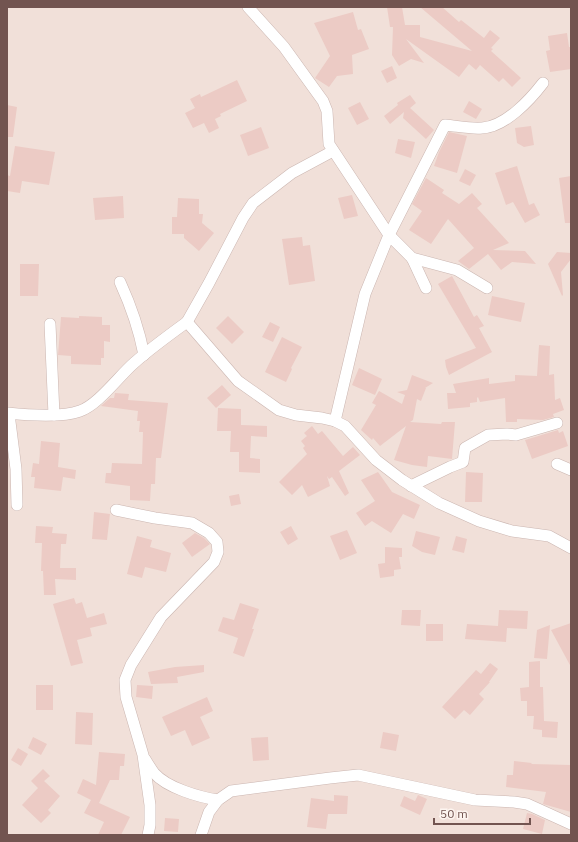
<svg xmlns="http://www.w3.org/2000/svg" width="578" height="842" font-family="'IBM Plex Sans',sans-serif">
	<rect width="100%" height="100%" fill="#faf0ea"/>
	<rect fill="#f1e0d9" x="7" y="7" width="564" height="828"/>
	<g fill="#eccbc5">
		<path d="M387,7h15l3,18h15v12l52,14 -52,-44h22l17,15 2,-2 23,18 6,-8 10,8 -9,10 2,1 -2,2 30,27 -9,9 -9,-9 -4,4 -19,-17 -4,5 -7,-6 -10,13 -53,-38 18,24 -13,-4 -12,7 -7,-11 1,-28h-3z"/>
		<path d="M353,12l5,18 3,-1 8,20 -17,6 1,19 -16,2 -8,11 -14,-9 15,-22 -16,-33z"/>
		<path d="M567,33l2,14h2v22l-21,3 -4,-21 4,-1 -2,-14z"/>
		<path d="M392,66l5,12 -10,5 -6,-12z"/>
		<path d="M237,80l10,21 -27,13 1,2 -6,3 4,9 -10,5 -5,-10 -11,5 -8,-15 10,-5 -5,-9 10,-5 1,3z"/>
		<path d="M410,95l6,8 -6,5 24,22 -8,9 -23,-21 1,-6 -14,12 -6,-8 14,-11 -1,-2z"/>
		<path d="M469,101l13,8 -6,10 -13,-7z"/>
		<path d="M360,102l9,17 -12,6 -9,-17z"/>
		<path d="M7,105l10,2 -4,30h-6z"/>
		<path d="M531,126l3,19 -10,2 -7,-4 -2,-15z"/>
		<path d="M261,127l8,21 -21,8 -8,-21z"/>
		<path d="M449,132l18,4 -10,37 -23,-7 5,-14z"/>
		<path d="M398,139l17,3 -4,16 -16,-5z"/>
		<path d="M15,146l40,6 -6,33 -27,-4 -2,12 -13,-2v-16l3,1z"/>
		<path d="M517,166l12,39 5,-2 6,12 -15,8 -12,-21 -7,3 -11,-32z"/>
		<path d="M465,169l11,6 -6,11 -11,-5z"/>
		<path d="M571,176v47h-6l-6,-45z"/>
		<path d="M426,178l18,12 -2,3 17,11 13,-11 10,11 -5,4 32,35 -16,7 32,1 11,13 -24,-2 -11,8 -13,-16 -19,15 -11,-8 16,-13 -26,-29 -17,25 -22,-14 13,-19 -10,-7z"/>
		<path d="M352,195l6,21 -14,3 -6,-21z"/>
		<path d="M123,196l1,22 -29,2 -2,-22z"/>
		<path d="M178,198l21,1v15h4l-1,9 12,10 -15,18 -15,-13v-4h-12v-17h5z"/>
		<path d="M302,237l1,9 7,-1 5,36 -26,4 -7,-46z"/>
		<path d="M557,252l14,1v6l-10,13 2,23 -1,1 -14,-32z"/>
		<path d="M20,264h19l-1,32h-18z"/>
		<path d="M452,276l22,41 3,-2 7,11 -5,2 13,24 -43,23 -3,-8 -1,-7 31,-12 -38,-64z"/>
		<path d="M492,296l33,7 -4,19 -33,-7z"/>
		<path d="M79,316l23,1v8h8v17l-6,-1v17h-3v7l-30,-1v-8l-13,-1 3,-38 18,1z"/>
		<path d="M228,316l16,16 -12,12 -16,-16z"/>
		<path d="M270,322l10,5 -7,15 -11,-5z"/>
		<path d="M282,337l20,10 -11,21 1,1 -6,13 -21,-10z"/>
		<path d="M539,345l11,1 -1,29 5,-1 1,26 5,-2 4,12 -11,4 1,3 -11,3 -26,-1v3h-11l-1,-24 -25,4 -2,-5 -1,1v4l-7,1v4l-22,2 -1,-16h9l-3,-9 36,-6v6l26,-3v-6l22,1z"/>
		<path d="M359,368l23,11 -7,16 -23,-10z"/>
		<path d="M412,375l21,8 -8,5h1l-5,13 -4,-2 -4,21 -3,2 31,2 1,-2h13l-3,37 -24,-3 -1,11 -15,-2 -18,-5 12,-34 -26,20 -7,-8 -1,2 -11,-10 15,-25 -4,-2 7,-12 23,13 3,-9 -8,-3 10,-2z"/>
		<path d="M222,385l9,10 -15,13 -9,-10z"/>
		<path d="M115,393l14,1 -1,6 40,3 -7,55h-5l-1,26h-4l-1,17 -20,-1v-14l-25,-3 1,-10h5l1,-10 30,1 1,-32h-4l1,-11h-3l1,-10 -37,-5 9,-8h4z"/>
		<path d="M218,408l23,1v16l26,1v11l-16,-1 -1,22 10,1v14l-21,-1v-20h-9l1,-21h-14z"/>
		<path d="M312,426l6,8 4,-3 21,25 10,-9 7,8 -21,16 10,22 -4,3 -13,-19 -3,2 -2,-3 3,10 -22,11 -6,-12 -10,10 -13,-13 28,-28 -4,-6 2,-2 -4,-5 6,-5 -3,-3z"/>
		<path d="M558,430l1,3 4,-2 5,15 -36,13 -7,-19z"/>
		<path d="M41,441l19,2 -2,24 18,3 -1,9 -12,-2 -2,14 -27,-3 1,-11h-4l2,-14 6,1z"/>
		<path d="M378,472l14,20 28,13 -6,14 -11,-5 -12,19 -19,-12 -7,5 -9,-13 19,-12 -14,-21z"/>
		<path d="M466,472l17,1 -1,29h-17z"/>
		<path d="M239,494l2,10 -10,2 -2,-10z"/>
		<path d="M94,512l16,2 -3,26 -15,-1z"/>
		<path d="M36,526l17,1 -1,6 15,1 -1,10h-5l-1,24h16v12l-21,-1 1,16h-12l-1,-24h-2l1,-28h-7z"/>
		<path d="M291,526l7,13 -10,6 -8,-13z"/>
		<path d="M347,530l10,23 -17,7 -10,-24z"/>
		<path d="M416,531l24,6 -5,18 -13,-3 -10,-6z"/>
		<path d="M195,533l9,5 6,6 -18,13 -10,-14z"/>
		<path d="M137,536l15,4 -2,7 21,6 -5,19 -21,-5 -3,11 -15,-4z"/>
		<path d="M456,536l11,3 -3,14 -12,-3z"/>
		<path d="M385,547l17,1v9h-3l2,12 -7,1v6l-14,2 -2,-14 7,-1z"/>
		<path d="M74,598l2,6 6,-2 5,16 17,-5 3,11 -17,4 2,8 -15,4 6,23 -12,3 -18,-62z"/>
		<path d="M240,603l19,6 -7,20h2l-10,28 -11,-4 5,-15 -20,-7 5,-14 11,3z"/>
		<path d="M402,610h19l-1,16 -19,-1z"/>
		<path d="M499,610l29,1 -1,18 -20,-1 -1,14 -41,-3 2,-15 31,2z"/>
		<path d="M571,623v44l-20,-37z"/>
		<rect x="426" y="624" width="17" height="17"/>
		<path d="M550,625l-3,34 -13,-1 3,-28z"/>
		<path d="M540,661v26h3l1,34 14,1 -1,16 -15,-1v-7l-9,-1 1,-13h-7v-15h-6l-1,-13 9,-1v-25z"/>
		<path d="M490,663l8,6 -9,13h1l-11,12 5,5 -14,16 -6,-5 -9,9 -13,-12 34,-37 5,4z"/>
		<path d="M204,665v7l-27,5 1,6 -27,1 -3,-12 27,-5z"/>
		<rect x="36" y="685" width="17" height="25"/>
		<path d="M137,685l16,1 -1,13 -16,-2z"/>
		<path d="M207,697l6,14 -13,6 10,21 -18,8 -7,-16 -14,6 -9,-19z"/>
		<path d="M76,712l17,1 -1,32 -17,-1z"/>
		<path d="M383,732l16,3 -3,16 -16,-3z"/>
		<path d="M33,737l14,7 -6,11 -13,-7z"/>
		<path d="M268,737l1,23 -16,1 -2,-23z"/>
		<path d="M18,748l10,6 -7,12 -10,-6z"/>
		<path d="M99,752l26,2 -1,12h-4l-1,14h-9l-11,23 31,14 -9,18h-23l6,-13 -20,-9 7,-13 -14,-7 6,-14 13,6z"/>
		<path d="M514,761l18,2 -1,1 40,1v47l-28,-8 3,-12 -40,-5 1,-12h6z"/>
		<path d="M43,769l7,7 -6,5 16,15 -12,14 3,3 -10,10 -19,-18 16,-17 -7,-7z"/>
		<path d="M334,795l14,1 -1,18h-19l-2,15 -19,-2 4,-29 23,3z"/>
		<path d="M418,795l9,4 -7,16 -20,-9 4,-10 11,5z"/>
		<path d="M527,813l5,1 13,6 -3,14 -19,-5z"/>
		<path d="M165,818l14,1 -1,13 -14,-1z"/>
	</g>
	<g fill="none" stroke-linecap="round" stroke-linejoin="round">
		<defs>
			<g id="minor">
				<path d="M248,7l36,40 39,54 4,10 2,33 60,91 23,23 45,12 30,18"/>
				<path d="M412,258l14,30"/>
				<path d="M120,282c11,24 19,47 24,73"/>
				<path d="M187,322l22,-39 34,-65 10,-15 39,-30 41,-22"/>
				<path d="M50,324l4,91"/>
				<path d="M7,413c20,2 54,5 73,-2 18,-6 39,-35 54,-48 17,-15 35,-28 53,-41l51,59 41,29 17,5 26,3 13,3 10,5 31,34 26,20 37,23 40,18 33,10 37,5 22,12"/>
				<path d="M9,414l7,55 1,36"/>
				<path d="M335,421l30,-127 24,-59 56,-110c12,1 25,4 37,3 23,-1 48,-28 61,-45"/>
				<path d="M557,464l14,6"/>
				<path d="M411,486l39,-19 13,-5 2,-14 23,-13 19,-1 9,1 41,-12"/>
				<path d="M116,510l39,8 37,5 17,10 8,9 1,10 -4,10 -53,55 -30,48 -6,15 1,17 17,58 7,50v20l-2,10"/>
				<path d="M145,759c3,5 6,10 9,14 13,15 45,24 64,27"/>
				<path d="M201,835l8,-23 9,-12 13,-9 99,-13 28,-3 117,25 39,2 13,2 44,20"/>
			</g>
		</defs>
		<use href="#minor" stroke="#cbb6b1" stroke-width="12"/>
		<use href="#minor" stroke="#fff" stroke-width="11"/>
	</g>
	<rect width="578" height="842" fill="none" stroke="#725450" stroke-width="16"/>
	<path d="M434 818v6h96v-6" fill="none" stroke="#725450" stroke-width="2"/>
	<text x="440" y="818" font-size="12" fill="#725450" stroke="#fdf5f0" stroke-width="3" paint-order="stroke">50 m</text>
</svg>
